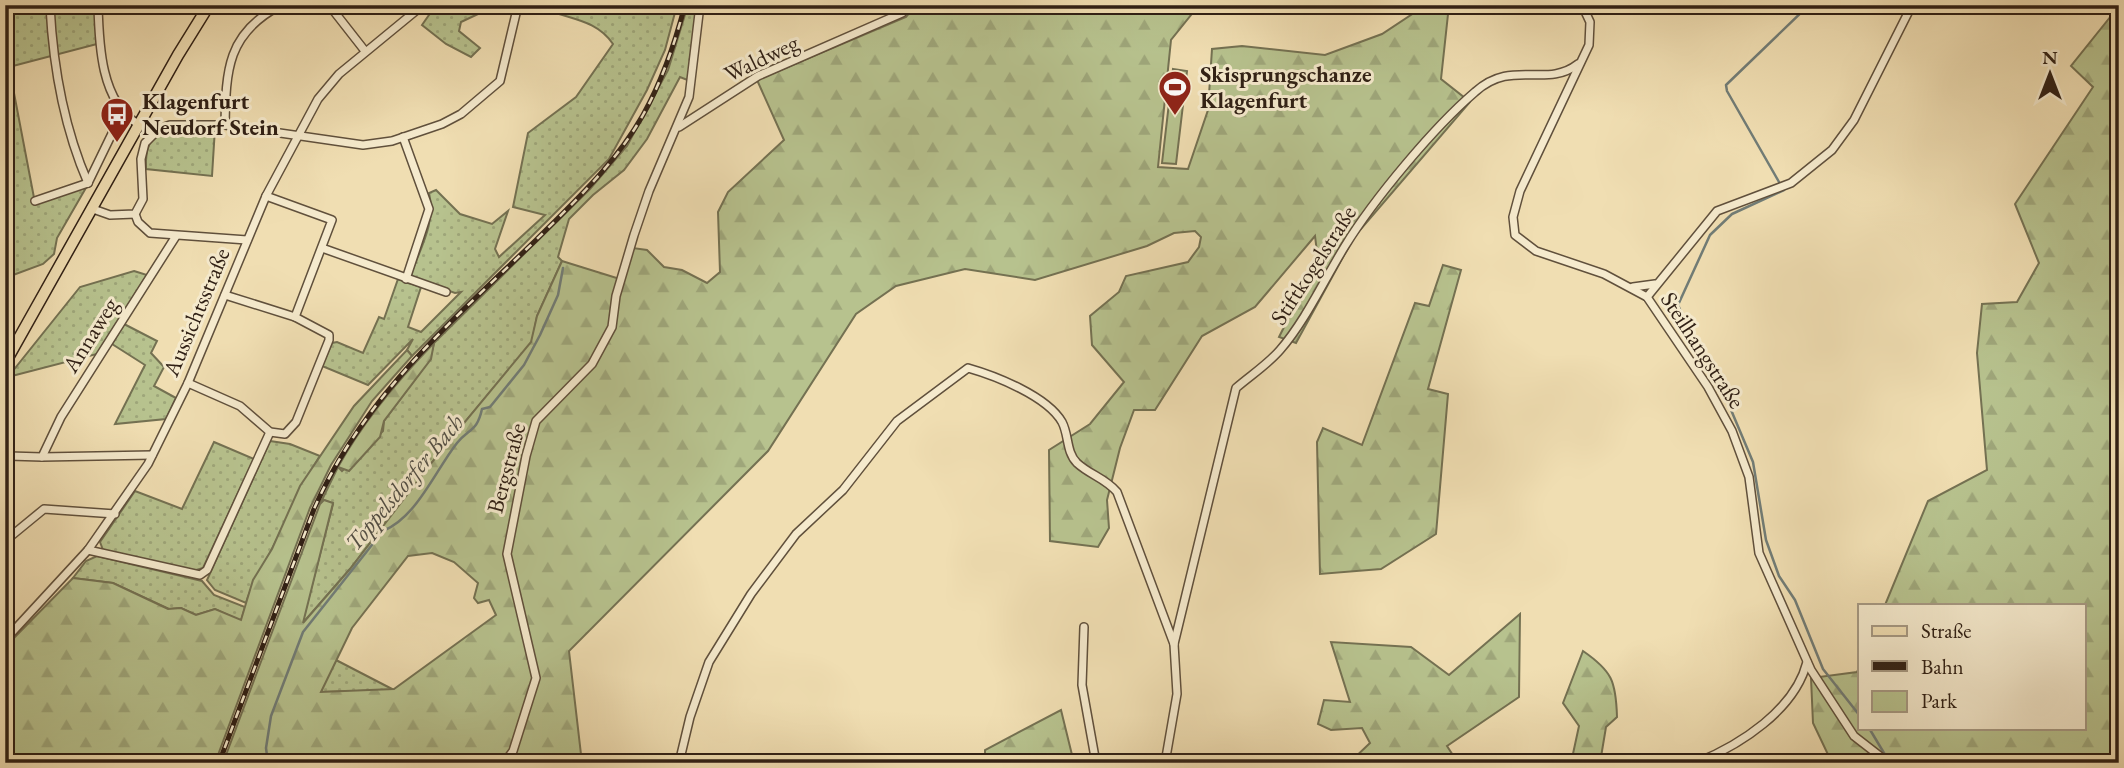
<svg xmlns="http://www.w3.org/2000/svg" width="2124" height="768" font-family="'EB Garamond',serif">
	<defs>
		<pattern id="green-dots" width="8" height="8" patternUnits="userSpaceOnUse" patternTransform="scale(1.75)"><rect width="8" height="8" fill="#b7c28e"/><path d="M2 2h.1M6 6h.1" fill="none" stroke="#9ea67a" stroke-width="1.8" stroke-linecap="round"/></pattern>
		<pattern id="forest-firs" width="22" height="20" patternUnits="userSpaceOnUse" patternTransform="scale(1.75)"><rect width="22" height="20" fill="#b7c28e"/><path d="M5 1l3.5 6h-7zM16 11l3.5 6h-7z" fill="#9ea67a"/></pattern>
	</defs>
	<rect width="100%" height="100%" fill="#f0deb2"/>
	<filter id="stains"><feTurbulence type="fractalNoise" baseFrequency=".00286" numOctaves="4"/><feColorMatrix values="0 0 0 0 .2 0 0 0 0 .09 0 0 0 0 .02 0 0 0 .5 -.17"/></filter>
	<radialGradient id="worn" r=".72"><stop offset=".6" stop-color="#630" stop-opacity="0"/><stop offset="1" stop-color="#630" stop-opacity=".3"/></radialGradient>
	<g fill="url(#green-dots)" stroke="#747152" stroke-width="2">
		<path d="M5,5h90l2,39 -88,23 26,136 52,-17 -30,52 -3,16 -11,10 -38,14z"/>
		<path d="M436,5h36l6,9 -17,8 -2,9 21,17 -9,9 -25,-13 -24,-19z"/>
		<path d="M536,5h141l-12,45 -18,40 -38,69 -197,197 -5,-6 6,-11 -45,46 -46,-19 10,-23 5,-1 26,11 16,-36 5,2 14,-40 23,8 -13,40 13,5 40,-40 -6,1 -40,-14 -4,-5c10,-27 25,-52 18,-81l7,-3 24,24 32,10 16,-13 -13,38 4,8 46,-42 -32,-8 15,-74 48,-36 37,-53c-18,-27 -48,-24 -77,-39z"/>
		<path d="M688,5h10l-8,76 -10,-4 -33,62 -23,31 -31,25 -24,24 -11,38 4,4 -25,55 -5,26 -92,110 -90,117 -48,55 31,-120 -9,-4 -4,4 18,-37 4,4 41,-40 1,-10 46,-62 4,-16 156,-154 37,-43 41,-76z"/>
		<path d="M170,128h45l-3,48 -66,-7c-1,-21 3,-33 24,-41z"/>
		<path d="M134,271l13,4 -50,79 -89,23 72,-90z"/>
		<path d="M124,324l33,17 -6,12 13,14 -10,19 22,12 -10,21 -51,5 30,-59 -33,-21z"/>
		<path d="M270,441l20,3 30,12c-20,30 -32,61 -48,93 -9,18 -20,33 -26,54l-31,-13 -8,-10z"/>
		<path d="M214,442l40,17 -51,109 -10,3 -90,-21 -3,-8 35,-51 47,18z"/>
		<path d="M97,556l105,25 12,14 31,12 -4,14 -26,-12 -19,6 -15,-7 -12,1 -56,-26 -40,-5 13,-17z"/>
		<path d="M336,660l58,30 -74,2z"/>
	</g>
	<g fill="url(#forest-firs)" stroke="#747152" stroke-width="2" fill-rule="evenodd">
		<path d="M916,5h283l-28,35 -13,127 30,2 20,-59 4,-61 30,-3 83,9 57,-21 44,-29h23l-8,74 29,23 -116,135 -58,106 -17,-6 39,-77 -3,-24 -60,71 -53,29 -47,74h-21l-14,38 -13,52 2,28 -11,19 -48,-6 -1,-91 41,-26 34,-42 -32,-37 -2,-29 29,-24 7,-16 62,-14 11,-15 2,-10 -6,-6 -21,2 -27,13 -112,34 -70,-11 -69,17 -40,28 -88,137 -199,200 13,112h-359l97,-259 4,-4 9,3 -30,120 47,-54 90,-117 91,-110 6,-26 25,-55 61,19 10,-32 14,2 17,17 18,3 25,13 13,-11 -2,-60 10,-20 56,-52 -27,-60 149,-63zM432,553l22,9 24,21 -4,15 4,5 11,-3 7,15 -102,74 -73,3 31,-64 56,-72z"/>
		<path d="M2119,6v757h-287l-19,-40 -2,-45 46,-6 3,-6v62h224v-123h-199l43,-104 59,-31 -10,-117 5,-49 35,-2 22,-39 -24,-59 78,-117 -22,-21z"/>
		<path d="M1443,265l18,5 -33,119 20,5 -12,140 -55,35 -61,5 -3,-132 6,-14 39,17 53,-142 14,3z"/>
		<path d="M434,343l-3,16 -47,62 -4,16 -31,34 -11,-4c26,-47 59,-86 96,-124z"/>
		<path d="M407,350l5,6 -40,45 -41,64 -21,43 -95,255h-210v-116l68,-69 40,5 55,26 13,-1 15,7 19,-6 26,11 12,-40 19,-31 28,-63 54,-80z"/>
		<path d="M1520,614l-1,83 -72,49 11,17h-109l21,-20 -8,-15 -31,2 -13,-6 6,-24 26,2 -19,-60 80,5 38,28z"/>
		<path d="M1583,651c29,20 33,30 34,66l-11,10 -6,36h-29l8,-37 -16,-23z"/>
		<path d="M1061,710l13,53h-89v-13z"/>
	</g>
	<path fill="#b7c28e" stroke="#747152" stroke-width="2" d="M1173,69l14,2 -11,93 -14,-1z"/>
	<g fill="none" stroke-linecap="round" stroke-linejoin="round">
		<g stroke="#717c76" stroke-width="2.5">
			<path d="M1779,182l-52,-91 -1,-6 83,-80"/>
			<path d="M1784,190l-52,24 -22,21 -32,70 17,39 23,35 35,83 13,78 13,36 16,24 28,69 37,47"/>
			<path d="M1869,728l21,35"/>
			<path d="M268,763l-2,-15 5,-32 32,-84 80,-101c34,-14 52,-60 74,-88 12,-15 20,-11 25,-34l8,-2 34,-42 16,-30 18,-40 5,-27"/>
		</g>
		<defs>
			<g id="minor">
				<path d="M53,5l-3,1c3,58 14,122 38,177"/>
				<path d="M98,5c1,40 3,97 40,119"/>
				<path d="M329,5l36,46"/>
				<path d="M1582,5l8,17 -1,23 -69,146 -7,26 2,18 21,16 68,23 43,23 61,90 24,44 17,46 10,76 52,117 43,66 27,21 2,6"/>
				<path d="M225,125c1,-55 2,-92 56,-120"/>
				<path d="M679,127l79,-51 144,-63"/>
				<path d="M403,137l26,72 -23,70"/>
				<path d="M88,183l34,-70"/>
				<path d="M266,196l66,24 -37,97"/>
				<path d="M35,201l53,-18"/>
				<path d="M93,209l17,6 25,-1 8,-15 -2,-40 4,-16 14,-14 11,-4h55l138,20 29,-4 50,-17 19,-10 39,-33 18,-76"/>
				<path d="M135,214l3,8 12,11 97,7"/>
				<path d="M322,248l124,44"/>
				<path d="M1633,287l22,-3"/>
				<path d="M1647,297l70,-86 74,-28 41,-33 22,-30 58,-115"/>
				<path d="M188,383l52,23 30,26 15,2 11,-12 33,-82v-5l-34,-18 -70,-22"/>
				<path d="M9,456l33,1 19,-40 115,-181"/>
				<path d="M42,457l110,-2"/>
				<path d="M5,541l39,-32 71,5"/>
				<path d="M88,550l112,25 7,-5 63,-138"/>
				<path d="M1084,627l-2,58 14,78"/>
				<path d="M5,640l83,-90 60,-86 40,-81 78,-187 52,-97 21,-25 84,-69"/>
				<path d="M504,763l9,-12 23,-73 -29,-124 19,-98 10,-35 56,-57 20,-37 4,-31 18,-61 15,-44 40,-94 11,-92"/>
				<path d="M679,763l11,-46 19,-55 42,-68 45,-60 47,-44 54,-69 71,-53c28,8 79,28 94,54 7,13 4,30 15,41 13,12 28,15 40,29l57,152"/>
				<path d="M1165,763l12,-69 -3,-50 62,-256c15,-13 31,-23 44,-38 26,-30 44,-70 65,-104 29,-47 88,-118 130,-154 37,-34 71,-3 103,-28"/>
				<path d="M1696,763c44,-18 99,-53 111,-101"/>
			</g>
			<path id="primary" d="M5,363l173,-308 31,-50"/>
		</defs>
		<use href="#minor" stroke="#60503c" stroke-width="10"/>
		<use href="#primary" stroke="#302015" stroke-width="13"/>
		<use href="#minor" stroke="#f5eacd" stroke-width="7"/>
		<use href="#primary" stroke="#f0deb2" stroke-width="10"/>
		<defs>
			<path id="rail" d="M219,763l95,-254c49,-112 136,-186 222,-269 39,-39 80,-77 107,-125 19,-34 32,-72 42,-110"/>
		</defs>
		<use href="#rail" stroke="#302015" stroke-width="5"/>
		<use href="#rail" stroke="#f5eacd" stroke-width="2.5" stroke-dasharray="8" stroke-linecap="butt"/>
	</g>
	<defs>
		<symbol id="stadium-pin" viewBox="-11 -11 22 30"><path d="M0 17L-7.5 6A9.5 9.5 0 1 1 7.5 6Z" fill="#8f2418" stroke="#f5eacd"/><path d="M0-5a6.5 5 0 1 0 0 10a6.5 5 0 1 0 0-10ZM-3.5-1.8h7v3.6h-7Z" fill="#fff"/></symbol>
		<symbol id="bus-pin" viewBox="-11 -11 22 30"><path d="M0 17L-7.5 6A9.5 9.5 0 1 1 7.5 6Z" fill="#8f2418" stroke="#f5eacd"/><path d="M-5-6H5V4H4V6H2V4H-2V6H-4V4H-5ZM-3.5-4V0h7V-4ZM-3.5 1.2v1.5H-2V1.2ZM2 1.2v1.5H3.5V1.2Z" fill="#fff"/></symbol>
	</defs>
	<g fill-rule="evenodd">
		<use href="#stadium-pin" x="1156" y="68" width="38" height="52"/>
		<use href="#bus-pin" x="98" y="95" width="38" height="52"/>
	</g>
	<g text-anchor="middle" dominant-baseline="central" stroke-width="6" stroke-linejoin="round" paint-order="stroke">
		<g font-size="23" fill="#302015" stroke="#f5eacd">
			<text transform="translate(761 58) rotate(-26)">Waldweg</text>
			<text transform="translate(1313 265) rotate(-57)">Stiftkogelstraße</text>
			<text transform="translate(196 312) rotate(-67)">Aussichtsstraße</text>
			<text transform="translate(90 335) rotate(-58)">Annaweg</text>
			<text transform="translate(1703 350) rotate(57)">Steilhangstraße</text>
			<text transform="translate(506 468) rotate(-75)">Bergstraße</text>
		</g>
		<g font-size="23" font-weight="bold" fill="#302015" stroke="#f5eacd" text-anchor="start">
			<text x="1200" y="74">Skisprungschanze<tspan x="1200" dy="26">Klagenfurt</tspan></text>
			<text x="142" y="101">Klagenfurt<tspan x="142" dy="26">Neudorf Stein</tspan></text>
		</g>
		<g font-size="24" font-style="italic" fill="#514e45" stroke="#f5eacd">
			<text transform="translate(404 482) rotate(-50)">Toppelsdorfer Bach</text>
		</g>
	</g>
	<rect width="2124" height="768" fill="none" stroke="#f0deb2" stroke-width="28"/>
	<rect x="7" y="7" width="2110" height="754" fill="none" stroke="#302015" stroke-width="3.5"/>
	<rect x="14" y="14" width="2096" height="740" fill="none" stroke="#302015" stroke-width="2"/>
	<rect x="1858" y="604" width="228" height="126" fill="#f5eacd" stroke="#a69983" stroke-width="2"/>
	<rect x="1872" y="626" width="35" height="10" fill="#f0deb2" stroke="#a69983" stroke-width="2"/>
	<text x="1921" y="638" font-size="21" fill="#302015">Straße</text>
	<rect x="1872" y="661" width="35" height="10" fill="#302015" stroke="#a69983" stroke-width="2"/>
	<text x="1921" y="674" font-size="21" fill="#302015">Bahn</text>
	<rect x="1872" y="691" width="35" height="21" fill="#b7c28e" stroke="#a69983" stroke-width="2"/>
	<text x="1921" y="708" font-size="21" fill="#302015">Park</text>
	<g transform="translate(2050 74)" stroke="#f5eacd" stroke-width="5" paint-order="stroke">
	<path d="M0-5L12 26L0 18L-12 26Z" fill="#302015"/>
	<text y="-10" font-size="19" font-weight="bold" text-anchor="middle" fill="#302015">N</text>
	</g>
	<rect width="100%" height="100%" filter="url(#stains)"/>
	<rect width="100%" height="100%" fill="url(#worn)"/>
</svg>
